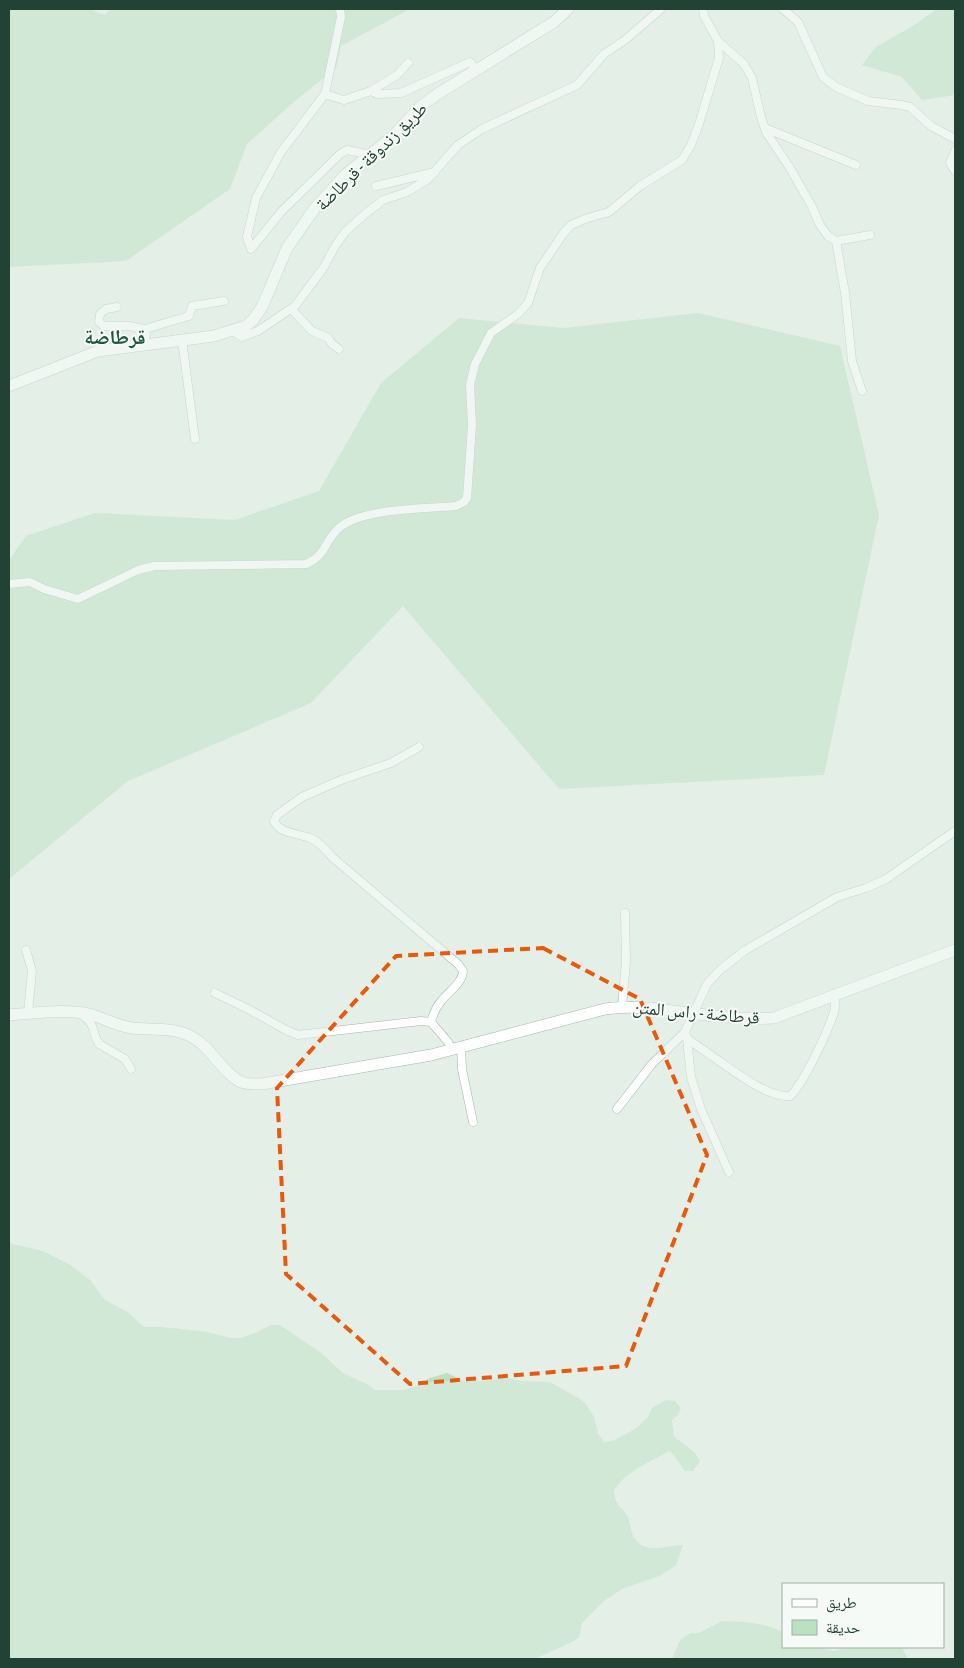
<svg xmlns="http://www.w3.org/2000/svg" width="964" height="1668" font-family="'Asap Condensed','Noto Naskh Arabic',sans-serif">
	<rect width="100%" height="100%" fill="#e4efe8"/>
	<g fill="#bbe1c0">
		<path d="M9,9h80l15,6 7,-6h299l-69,37 -5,22 -41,33 -48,43 -17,45 -104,72 -117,6z"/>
		<path d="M937,9h18v86l-33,5 -20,-23 -40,-12 14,-18 35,-20z"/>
		<path d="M698,313l142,33 39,169 -55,260 -265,14 -156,-183 -92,97 -183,78 -119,98v-319l17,-24 69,-23 140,7 84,-29 62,-108 78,-65 104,10z"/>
		<path d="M9,1243l34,8 26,13 21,16 15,20 23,12 16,15h18l45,5 24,6h10l16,-6 14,-7h9l40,27 23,21 26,12 6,5h29l15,-5 11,-7 17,-5 17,8h20l22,-3 17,3 27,1 30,17 6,5 8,13 4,17 6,8 9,-1 22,-12 13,-12 4,-9 14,-8 9,1 6,7 -3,7 -6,5 2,16 21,17 5,8 -7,10h-8c-6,-7 -8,-14 -16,-20 -18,11 -45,21 -55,40 2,18 8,14 14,26 3,7 3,17 7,22 12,16 32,6 48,6l-7,20 -5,4 -12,7 -37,13 -18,12 -22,22 -3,14 -5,4 -39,18h-526z"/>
		<path d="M722,1621c21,0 42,2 61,11v15h35l16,4 13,-4h55l6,12h-236l7,-17 5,-5 7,-4h8z"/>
	</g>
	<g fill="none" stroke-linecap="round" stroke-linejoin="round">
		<defs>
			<g id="minor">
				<path d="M340,9l1,8 -16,77 -44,58 -25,46 -9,39 4,12 30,-37 59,-58 7,-4 24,5"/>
				<path d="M703,9l1,7 14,25 26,23 8,14 9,39 5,15 24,36 21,37 9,20 8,11 8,5 34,-6"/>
				<path d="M783,9l15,13 25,55 13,10 32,14 33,4 9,2 21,19 24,13"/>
				<path d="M371,91l6,3 24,-1 69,-31 6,8"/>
				<path d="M325,94l19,6 27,-9 26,-16 11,-12"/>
				<path d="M765,128l91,37"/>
				<path d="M955,151l-5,12 5,8"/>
				<path d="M376,186l59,-14"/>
				<path d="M836,241l9,52 7,68 10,30"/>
				<path d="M117,307l-11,2 -6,5 -1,8 5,4h25l16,3 1,6 -2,9"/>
				<path d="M291,309l21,22 16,7 4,6 7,5"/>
				<path d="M145,329l44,-13 3,-10 32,-5"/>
				<path d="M232,331l10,6 16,-6 37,-25 29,-39 10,-19 11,-16 20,-18 18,-14 24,-8 21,-13 30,-34 24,-16 95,-44 27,-31 21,-14 36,-31"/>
				<path d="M182,340l13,99"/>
				<path d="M9,584l21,-2 14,7 34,10 60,-29 16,-4 152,-2c22,-10 17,-22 33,-36 22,-20 86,-19 117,-22l8,-4 3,-4 5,-73 -2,-40 5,-21 16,-31 27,-19 10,-11 12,-35 23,-34 8,-9 14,-6 24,-7 31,-26 42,-26 9,-15 8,-21 20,-66 -1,-17"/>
				<path d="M419,747l-28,16 -50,17 -39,17 -25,18 -3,6c6,13 24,12 36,17 9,4 15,11 22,19l126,107 5,7c-1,13 -14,20 -21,29 -6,7 -9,14 -11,22"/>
				<path d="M26,950l6,21 -4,42"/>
				<path d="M215,993l35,17 36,20 12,5 123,-14 10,1 17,20 4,8"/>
				<path d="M834,996c1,6 2,11 0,16 -5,17 -31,73 -44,84 -23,2 -59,-27 -78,-40 -8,-6 -17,-11 -25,-18l-2,-6 22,-48 13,-14 24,-19 93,-54 29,-9 20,-9 69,-48"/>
				<path d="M622,1006l4,-44 -1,-49"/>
				<path d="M82,1015c15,10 9,17 17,29l26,15 6,10"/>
				<path d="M687,1038l4,39 10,32 28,63"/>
				<path d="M461,1047l1,22 11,53"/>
				<path d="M617,1109l35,-45 33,-32"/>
			</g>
			<g id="secondary">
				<path d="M9,386l89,-35 116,-15 32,-10 7,-6 9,-13 25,-59 28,-40 31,-34 45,-36 30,-32 18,-13 115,-71 14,-13"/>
				<path d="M9,1015c22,-2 59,-6 80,-1 15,4 28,12 43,14 19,2 43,-1 60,9 19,10 28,33 47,44 7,4 15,3 23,3l169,-29 174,-46c26,-4 51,0 77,3 31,4 61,8 92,6l181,-68"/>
			</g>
		</defs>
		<use href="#minor" stroke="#a6b8af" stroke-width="9"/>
		<use href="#secondary" stroke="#a1bbaf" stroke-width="12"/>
		<use href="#minor" stroke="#fff" stroke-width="8"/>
		<use href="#secondary" stroke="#fff" stroke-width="11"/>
	</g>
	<path d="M0 0H964V1668H0ZM543,948l97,51 67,156 -81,211 -216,18 -124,-110 -9,-186 119,-132z" fill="#e4efe8" fill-opacity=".55" fill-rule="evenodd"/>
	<path fill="none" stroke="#e8590c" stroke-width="4" stroke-dasharray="10 6" stroke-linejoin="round" d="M543,948l97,51 67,156 -81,211 -216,18 -124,-110 -9,-186 119,-132z"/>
	<g text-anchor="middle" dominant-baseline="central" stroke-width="4" stroke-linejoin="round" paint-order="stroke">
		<g font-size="18" fill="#214235" stroke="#f5faf7">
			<text transform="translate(371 156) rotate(-44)">طريق زندوقة - قرطاضة</text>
			<text transform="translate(696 1012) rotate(5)">قرطاضة - راس المتن</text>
		</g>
		<g font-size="20" font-weight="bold" fill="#1b5740" stroke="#f5faf7">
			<text x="115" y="336">قرطاضة</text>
		</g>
	</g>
	<rect width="964" height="1668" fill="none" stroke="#214235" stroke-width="20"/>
	<rect x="782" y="1583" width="162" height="65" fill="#f5faf7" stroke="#a0b0a9"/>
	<rect x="792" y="1599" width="25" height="8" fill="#ffffff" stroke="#a0b0a9"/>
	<text x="826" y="1608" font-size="15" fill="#214235">طريق</text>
	<rect x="792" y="1620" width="25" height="15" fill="#bbe1c0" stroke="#a0b0a9"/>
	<text x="826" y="1633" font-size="15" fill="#214235">حديقة</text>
</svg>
